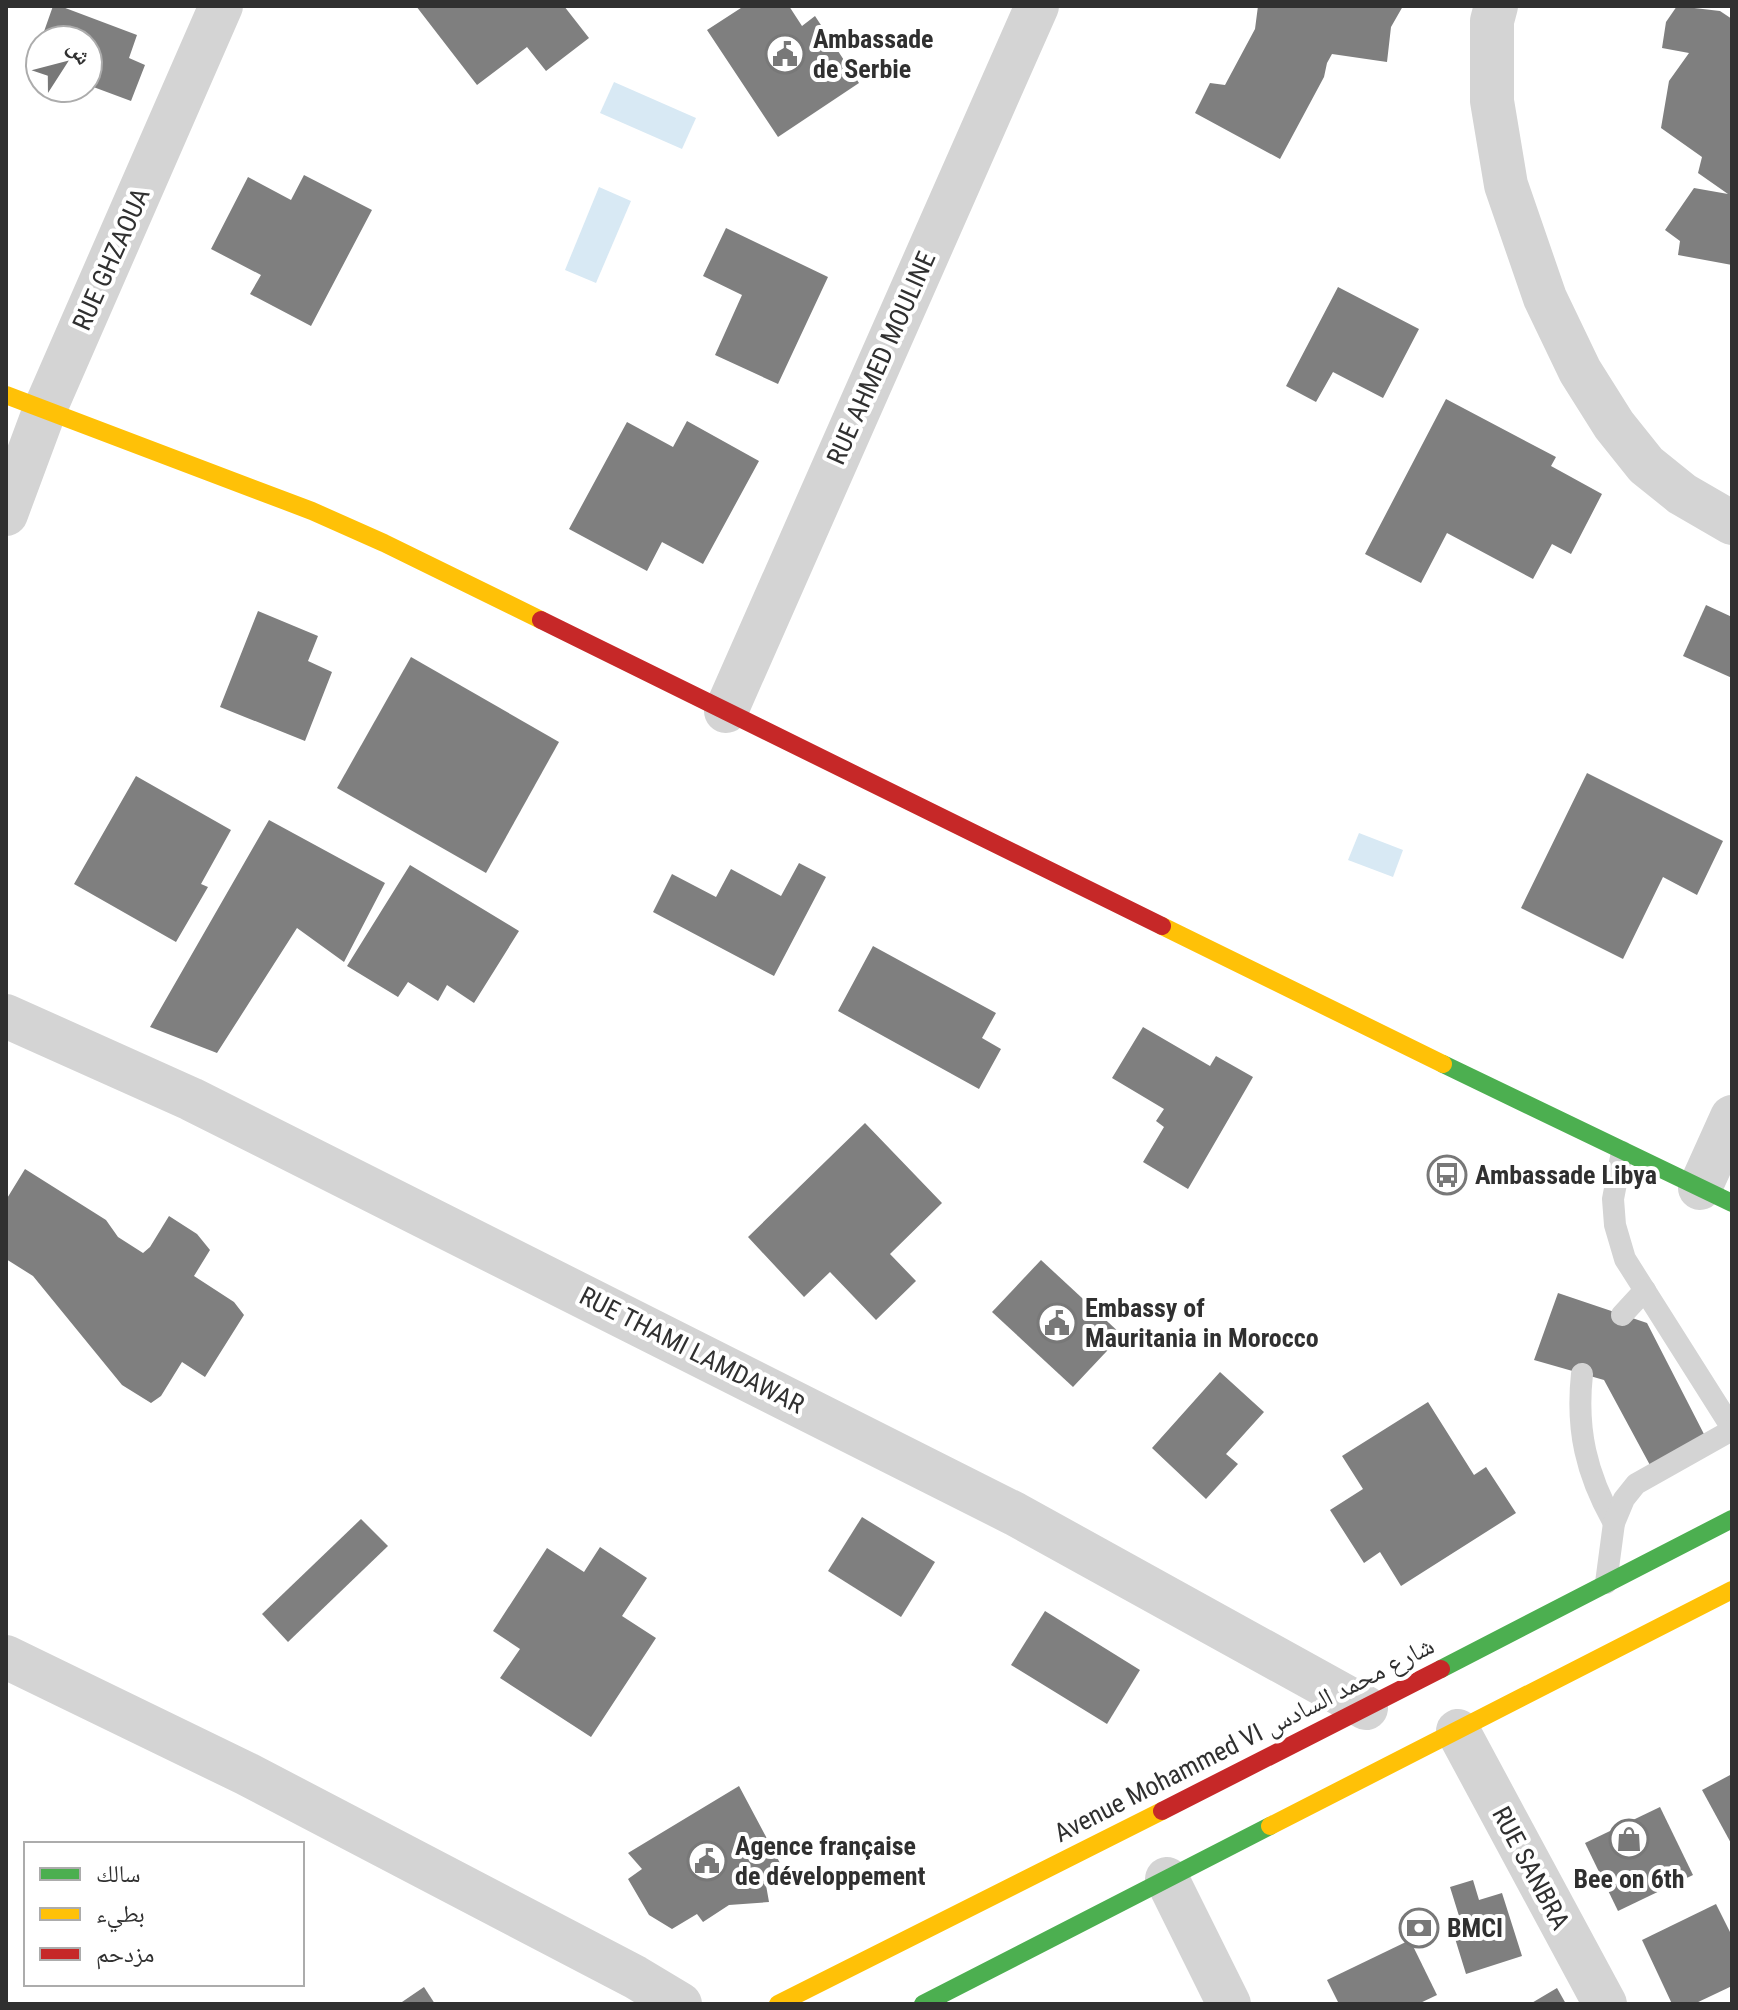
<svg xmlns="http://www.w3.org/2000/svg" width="1738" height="2010" font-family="'Roboto Condensed','Noto Naskh Arabic',sans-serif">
	<rect width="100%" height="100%" fill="#fff"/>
	<g fill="#d8e9f4">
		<path d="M614,82l82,36 -14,31 -82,-36z"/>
		<path d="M599,187l32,14 -35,82 -31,-13z"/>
		<path d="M1359,833l44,17 -10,27 -45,-17z"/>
	</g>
	<g fill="#7f7f7f">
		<path d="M53,6h7l77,29 -8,23 16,7 -14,36 -43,-16v-45h-47z"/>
		<path d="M416,6h148l25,32 -43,33 -19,-24 -50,38z"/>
		<path d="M744,6h45l13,20 13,-10 44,67 -81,54 -71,-107z"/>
		<path d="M1258,6h145l-12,21 -4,35 -55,-8 -5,9 -3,14 -44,82 -85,-46 15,-30 15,2 30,-56z"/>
		<path d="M1677,6l43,5 12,8 -2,23h2v223l-54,-10 2,-14 -15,-11 29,-42 34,6 -30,-21 4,-16 -41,-29 8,-47 20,-28 -27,-5 4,-26z"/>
		<path d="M304,175l68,35 -61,116 -61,-32 11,-19 -50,-26 37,-72 43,23z"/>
		<path d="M726,228l102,49 -50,107 -63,-29 27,-60 -39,-19z"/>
		<path d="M1338,287l81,42 -36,69 -50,-26 -17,30 -30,-16z"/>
		<path d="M1446,399l110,58 -5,9 51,28 -31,60 -19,-10 -19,35 -86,-46 -26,50 -56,-29z"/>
		<path d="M687,421l72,40 -56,103 -41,-22 -15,29 -78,-42 58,-107 46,25z"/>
		<path d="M1706,605l26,12v61l-49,-22z"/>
		<path d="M258,611l60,25 -10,25 24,11 -27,69 -85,-34z"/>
		<path d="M411,657l148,85 -73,131 -149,-85z"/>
		<path d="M1587,773l136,68 -26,54 -34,-18 -40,82 -102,-51z"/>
		<path d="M136,776l95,54 -30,54 7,3 -32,55 -102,-58z"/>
		<path d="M269,820l116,63 -41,79 -47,-34 -80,125 -67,-26z"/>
		<path d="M799,863l27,14 -52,99 -121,-64 19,-38 44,23 15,-28 50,27z"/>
		<path d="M410,865l109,66 -45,72 -27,-18 -9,16 -30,-19 -10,15 -51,-31z"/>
		<path d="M873,946l123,67 -14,25 19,11 -22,40 -141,-78z"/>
		<path d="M1143,1027l67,39 6,-10 37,21 -65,112 -45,-27 21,-35 -8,-6 8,-12 -52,-31z"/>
		<path d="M865,1123l77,80 -52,51 26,27 -40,39 -46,-48 -26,25 -56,-60z"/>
		<path d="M25,1169l81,51 12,17 25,16 7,-6 19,-31 28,18 13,16 -16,26 40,26 10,13 -39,62 -23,-15 -21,34 -10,7 -29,-18 -89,-109 -27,-17v-59z"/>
		<path d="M1041,1260l81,75 -49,52 -81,-75z"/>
		<path d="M1558,1293l89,30 59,115 -55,29 -47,-87 -70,-20z"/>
		<path d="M1220,1372l44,40 -38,42 12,10 -32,35 -54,-51z"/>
		<path d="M1428,1402l46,73 12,-8 30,46 -115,73 -21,-34 -16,11 -34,-53 33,-21 -21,-33z"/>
		<path d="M862,1517l73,45 -34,55 -73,-46z"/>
		<path d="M361,1519l27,27 -100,96 -26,-28z"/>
		<path d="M600,1547l47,31 -25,38 34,22 -65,99 -91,-59 20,-29 -27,-18 54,-83 37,24z"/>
		<path d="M1045,1611l95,59 -33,54 -96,-59z"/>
		<path d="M1732,1774v71l-30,-55z"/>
		<path d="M739,1786l50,94 -23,5 3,17 -40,3 -26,17 -6,-8 -25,15 -23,-14 -21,-36 14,-10 -14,-16z"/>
		<path d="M1660,1807l33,68 -75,36 -33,-68z"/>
		<path d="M1473,1880l6,20 23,-7 20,63 -56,18 -17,-55 10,-3 -9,-29z"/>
		<path d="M1716,1904l16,32v50l-38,18h-22l-30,-64z"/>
		<path d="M1410,1940l27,55 -19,9h-79l-12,-24z"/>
		<path d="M424,1987l11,17h-36z"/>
		<path d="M1557,1988l9,16h-36z"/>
	</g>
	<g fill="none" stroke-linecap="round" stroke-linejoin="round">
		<g stroke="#d4d4d4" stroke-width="22">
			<path d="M1622,1152l-9,47 2,26 10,34 107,169"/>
			<path d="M1622,1315l23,-25"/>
			<path d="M1582,1374c-6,55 4,100 32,149"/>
			<path d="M1606,1583l8,-60 10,-24 12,-15 96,-54"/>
		</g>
		<g stroke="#d4d4d4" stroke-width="44">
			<path d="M1496,6l-4,15v80l14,84 39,113 35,73 34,54 32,40 36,29 50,29"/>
			<path d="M6,514l39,-105 176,-403"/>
			<path d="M726,711l311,-705"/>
			<path d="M6,1016l185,83 824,415 351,194"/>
			<path d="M1700,1188l32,-71"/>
			<path d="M6,1657l241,117 388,203 45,27"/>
			<path d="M1458,1731l147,273"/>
			<path d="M1167,1879l62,125"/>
		</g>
		<g stroke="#4caf50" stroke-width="18">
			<path d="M1443,1064l289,139"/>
			<path d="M1441,1669l291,-150"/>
			<path d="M923,2004l347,-178"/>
		</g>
		<g stroke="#ffc107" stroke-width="18">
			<path d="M6,395l306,116 72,32 157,77"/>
			<path d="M1162,926l281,138"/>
			<path d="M1270,1826l462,-236"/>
			<path d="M778,2004l384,-193"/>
		</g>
		<g stroke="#c62828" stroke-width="18">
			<path d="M541,620l621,306"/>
			<path d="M1162,1811l279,-142"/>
		</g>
	</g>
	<defs>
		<symbol id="civic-ring" viewBox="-11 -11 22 22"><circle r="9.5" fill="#fff" stroke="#787878" stroke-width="1.5"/><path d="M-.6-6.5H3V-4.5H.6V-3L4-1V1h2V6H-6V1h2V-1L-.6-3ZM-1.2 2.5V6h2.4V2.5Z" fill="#787878"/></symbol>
		<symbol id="bus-ring" viewBox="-11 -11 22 22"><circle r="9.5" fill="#fff" stroke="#787878" stroke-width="1.5"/><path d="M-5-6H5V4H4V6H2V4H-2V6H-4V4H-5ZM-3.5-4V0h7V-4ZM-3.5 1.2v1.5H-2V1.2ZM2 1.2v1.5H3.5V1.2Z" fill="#787878"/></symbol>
		<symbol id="shop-ring" viewBox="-11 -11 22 22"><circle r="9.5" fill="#fff" stroke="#787878" stroke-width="1.5"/><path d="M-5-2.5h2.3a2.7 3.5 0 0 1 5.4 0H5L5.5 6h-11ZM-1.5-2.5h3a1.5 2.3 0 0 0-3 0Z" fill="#787878"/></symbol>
		<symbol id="bank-ring" viewBox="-11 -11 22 22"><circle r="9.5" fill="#fff" stroke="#787878" stroke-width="1.5"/><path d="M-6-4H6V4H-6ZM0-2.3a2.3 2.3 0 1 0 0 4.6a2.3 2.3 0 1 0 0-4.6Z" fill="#787878"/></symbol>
	</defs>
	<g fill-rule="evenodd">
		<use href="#civic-ring" x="763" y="32" width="44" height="44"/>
		<use href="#bus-ring" x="1425" y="1153" width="44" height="44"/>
		<use href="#civic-ring" x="1035" y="1301" width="44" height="44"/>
		<use href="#shop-ring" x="1607" y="1817" width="44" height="44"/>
		<use href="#civic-ring" x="685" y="1839" width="44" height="44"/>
		<use href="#bank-ring" x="1397" y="1906" width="44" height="44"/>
	</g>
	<g text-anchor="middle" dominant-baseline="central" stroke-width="8" stroke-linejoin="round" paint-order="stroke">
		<g font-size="26" font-weight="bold" fill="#303030" stroke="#fff" text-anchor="start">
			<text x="813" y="39">Ambassade<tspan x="813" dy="30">de Serbie</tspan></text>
			<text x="1475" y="1175">Ambassade Libya</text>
			<text x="1085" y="1308">Embassy of<tspan x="1085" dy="30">Mauritania in Morocco</tspan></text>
			<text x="735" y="1846">Agence française<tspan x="735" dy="30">de développement</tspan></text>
			<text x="1629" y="1879" text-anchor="middle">Bee on 6th</text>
			<text x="1447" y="1928">BMCI</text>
		</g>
		<g font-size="26" fill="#303030" stroke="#fff">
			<text transform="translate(111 259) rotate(-66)">RUE GHZAOUA</text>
			<text transform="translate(881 358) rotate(-66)">RUE AHMED MOULINE</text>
			<text transform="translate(692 1350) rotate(27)">RUE THAMI LAMDAWAR</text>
			<text transform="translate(1244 1739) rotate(-27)">Avenue Mohammed VI شارع محمد السادس</text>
			<text transform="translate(1531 1868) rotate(62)">RUE SANBRA</text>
		</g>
	</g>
	<rect width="1738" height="2010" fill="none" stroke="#303030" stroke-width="16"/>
	<rect x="24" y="1842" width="280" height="144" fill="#ffffff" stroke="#acacac" stroke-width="2"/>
	<rect x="40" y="1868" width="40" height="12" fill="#4caf50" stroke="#acacac" stroke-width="2"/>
	<text x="96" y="1882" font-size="24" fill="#303030">سالك</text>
	<rect x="40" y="1908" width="40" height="12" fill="#ffc107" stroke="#acacac" stroke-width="2"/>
	<text x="96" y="1922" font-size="24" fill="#303030">بطيء</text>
	<rect x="40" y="1948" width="40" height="12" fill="#c62828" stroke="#acacac" stroke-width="2"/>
	<text x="96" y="1962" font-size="24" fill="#303030">مزدحم</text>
	<g transform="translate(64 64) rotate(54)"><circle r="38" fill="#ffffff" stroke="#acacac" stroke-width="2"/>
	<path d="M0-6L14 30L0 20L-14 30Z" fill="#787878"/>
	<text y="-12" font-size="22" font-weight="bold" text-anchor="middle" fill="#303030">ش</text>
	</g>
</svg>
